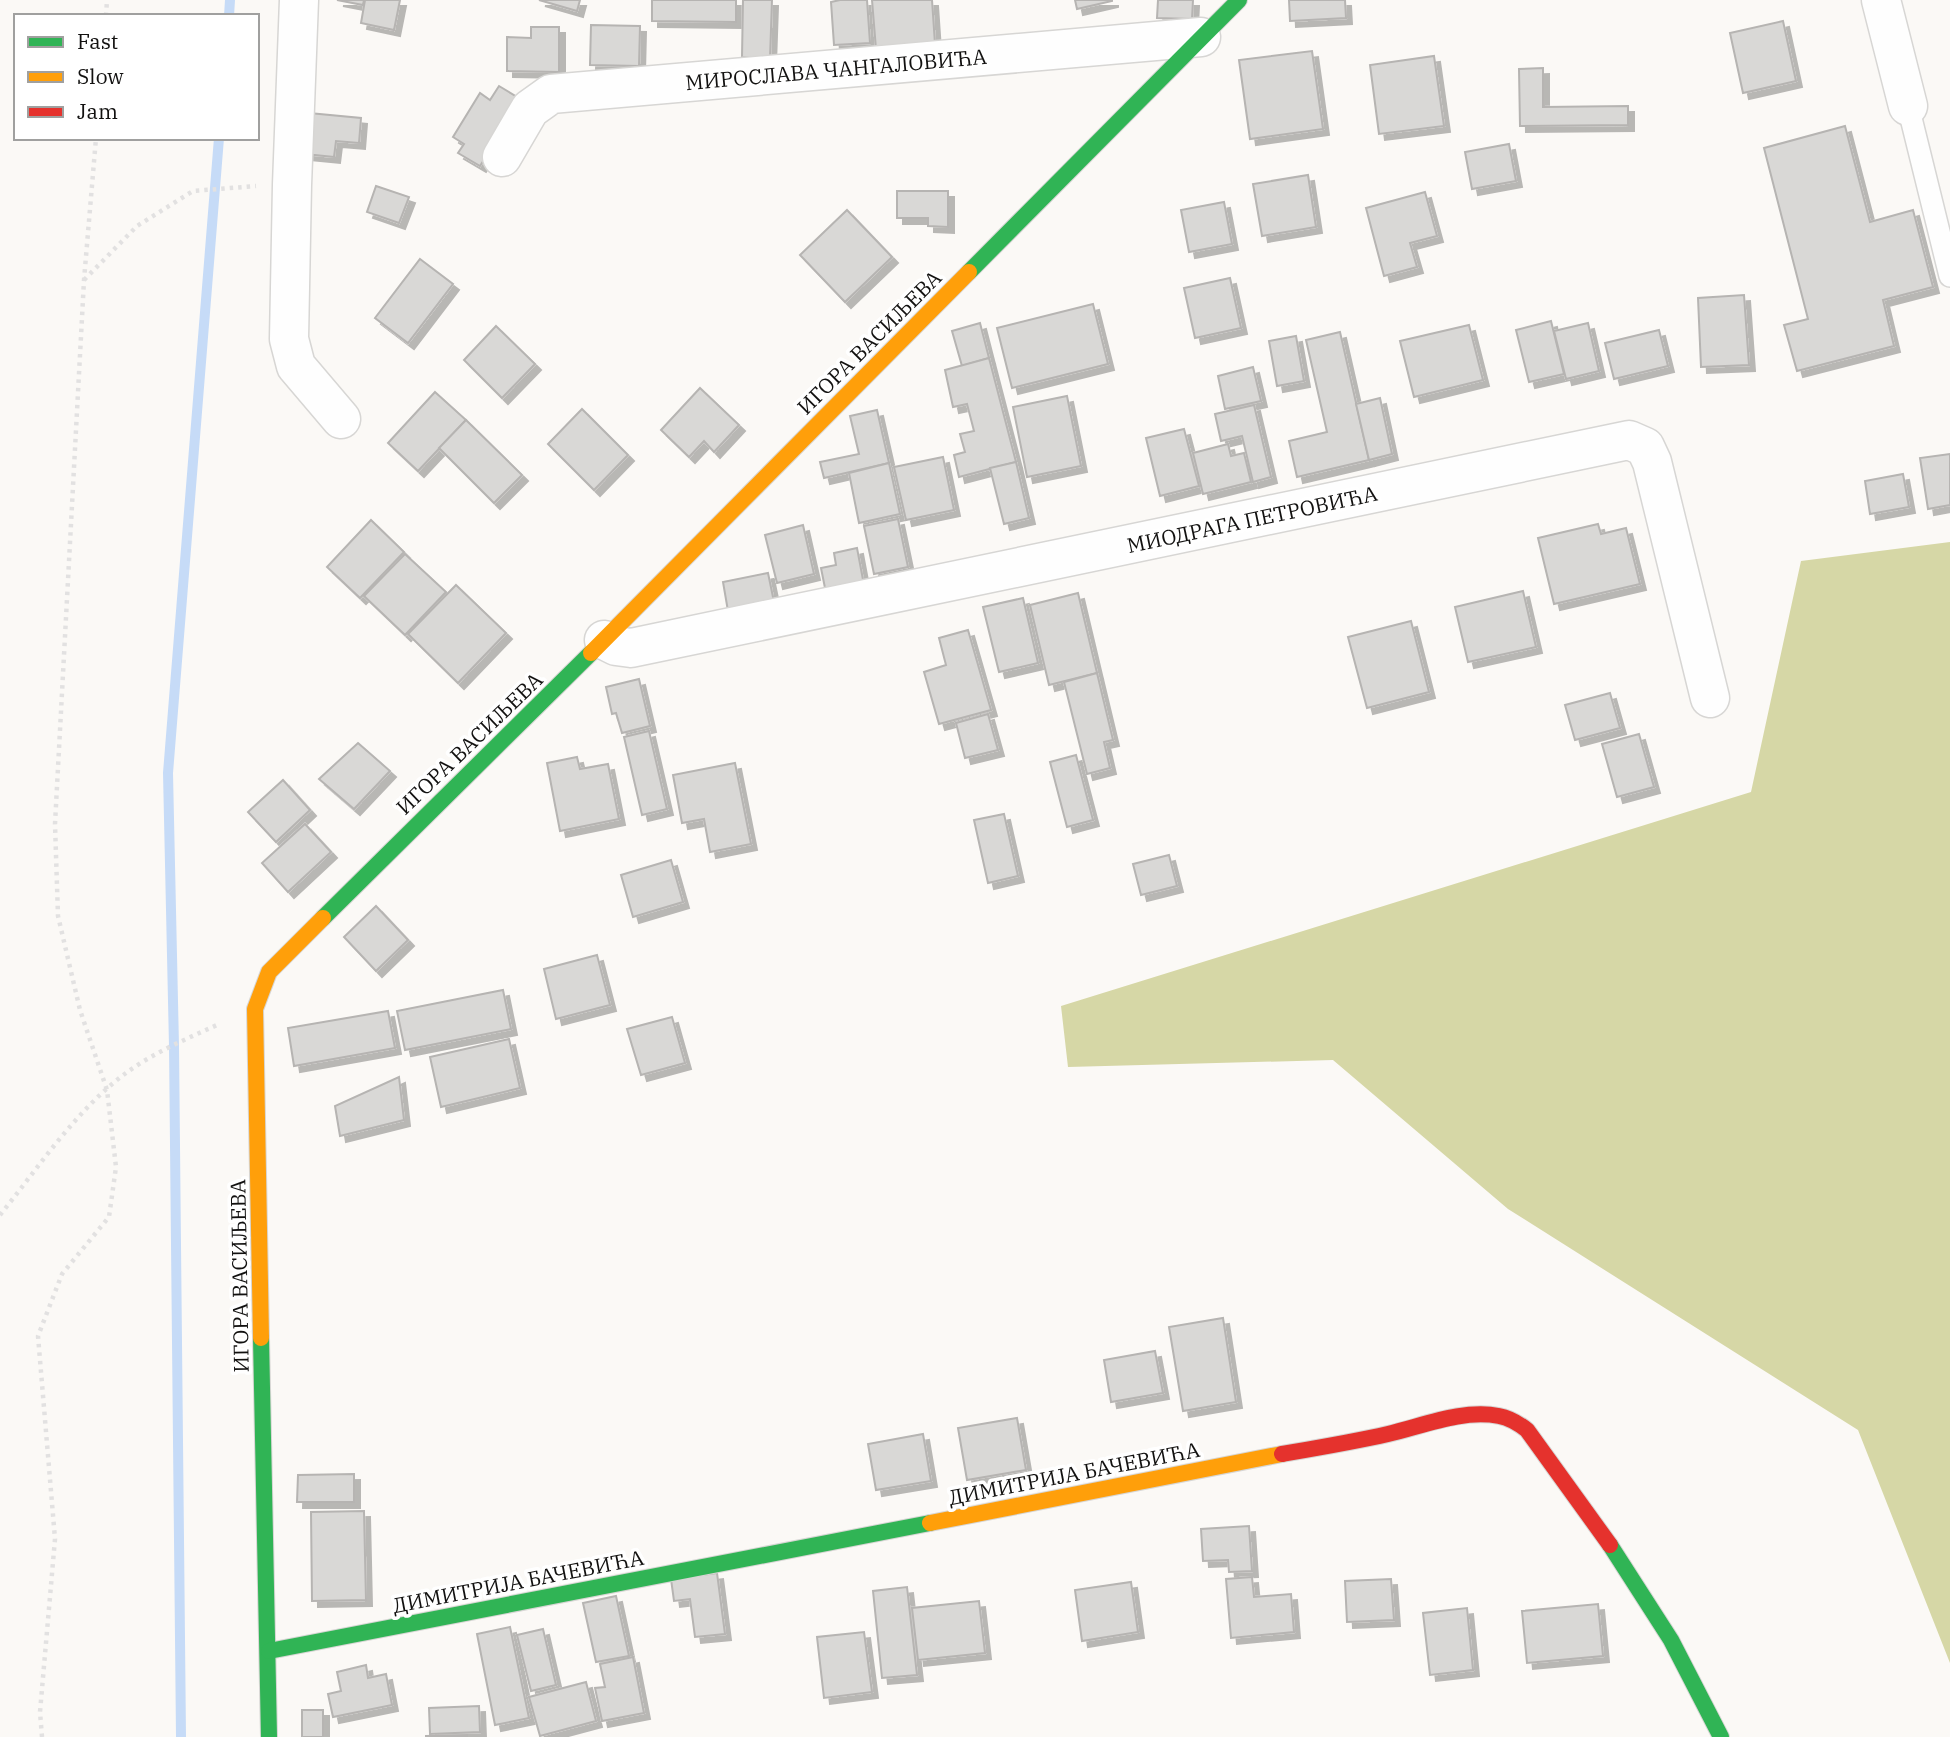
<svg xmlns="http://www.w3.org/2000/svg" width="1950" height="1737" font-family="'IBM Plex Serif',serif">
	<defs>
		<filter id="shadow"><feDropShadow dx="6" dy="6" stdDeviation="0" flood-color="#0004"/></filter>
	</defs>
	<rect width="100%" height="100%" fill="#fbf9f6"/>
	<path fill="#d6d7a6" d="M1950,542v1121l-92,-233 -350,-221 -175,-149 -265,7 -7,-61 690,-214 50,-231z"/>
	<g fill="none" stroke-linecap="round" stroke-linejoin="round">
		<g stroke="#c6dbf7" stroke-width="10">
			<path d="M229,16l1,-16"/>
			<path d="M181,1737l-7,-691 -6,-273 51,-635"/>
		</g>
	</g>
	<g fill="#d9d8d6" stroke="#b6b4b2" stroke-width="2" filter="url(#shadow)">
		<path d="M337,0h27l-1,5z"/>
		<path d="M365,0h35l-6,30 -33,-7z"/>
		<path d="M539,0h41l-3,11z"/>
		<path d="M652,0h84v22l-84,-1z"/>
		<path d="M743,0h29l-2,58 -28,-1z"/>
		<path d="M840,0h27l3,43 -36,2 -3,-43z"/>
		<path d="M872,0h60l3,44 -59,5z"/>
		<path d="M1075,0h37v1l-35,8z"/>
		<path d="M1158,0h35l-1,19 -35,-1z"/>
		<path d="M1289,0h56l1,18 -56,3z"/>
		<path d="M1783,21l13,60 -53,12 -13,-60z"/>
		<path d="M591,25l49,1 -1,40 -49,-1z"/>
		<path d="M531,27h28v45l-52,-1v-34l24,1z"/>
		<path d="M1312,51l11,78 -73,10 -11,-79z"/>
		<path d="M1434,56l10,70 -65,8 -9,-69z"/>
		<path d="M1543,68v39l85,-1v19l-108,1 -1,-57z"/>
		<path d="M499,86l23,14 -42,66 -22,-13 6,-9 -11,-7 27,-44 10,7z"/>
		<path d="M309,113l52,5 -2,25 -23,-2 -2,16 -29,-3z"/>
		<path d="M1845,126l25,96 43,-12 20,77 -50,13 11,46 -97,25 -13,-46 24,-6 -44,-171z"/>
		<path d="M1509,144l7,37 -44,8 -7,-37z"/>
		<path d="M1308,175l8,52 -54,9 -9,-52z"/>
		<path d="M376,186l33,11 -10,26 -32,-11z"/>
		<path d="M897,191h51v36l-20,-1v-8h-31z"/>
		<path d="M1425,192l12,44 -27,7 7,24 -33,9 -18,-68z"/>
		<path d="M1224,202l8,42 -43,8 -8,-42z"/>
		<path d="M847,210l45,47 -47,45 -45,-47z"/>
		<path d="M420,259l33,25 -45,59 -33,-25z"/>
		<path d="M1230,278l11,50 -46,10 -11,-50z"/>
		<path d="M1744,295l5,70 -48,2 -3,-69z"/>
		<path d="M1093,304l15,60 -96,24 -15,-60z"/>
		<path d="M1551,321l13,53 -35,8 -13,-52z"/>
		<path d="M980,323l9,35 -27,8 -10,-35z"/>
		<path d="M1588,323l11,48 -33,8 -12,-48z"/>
		<path d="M1469,325l14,55 -69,17 -14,-56z"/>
		<path d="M496,326l39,38 -33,34 -38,-38z"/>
		<path d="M1659,330l9,36 -54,13 -9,-36z"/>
		<path d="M1340,332l29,128 -72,17 -8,-36 38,-9 -21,-92z"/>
		<path d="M1296,336l8,45 -27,5 -8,-45z"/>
		<path d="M989,358l27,104 -57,15 -5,-22 11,-3 -5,-18 14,-3 -7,-27 -14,3 -8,-37z"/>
		<path d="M1253,367l8,34 -36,8 -7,-33z"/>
		<path d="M700,388l39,37 -25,27 -10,-11 -15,16 -28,-27z"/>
		<path d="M435,392l31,28 -48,51 -30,-28z"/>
		<path d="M1067,396l14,70 -54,11 -14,-70z"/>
		<path d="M1380,398l12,56 -23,6 -13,-56z"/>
		<path d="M1254,405l17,72 -18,5 -11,-46 -21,5 -6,-27z"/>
		<path d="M582,409l46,46 -34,35 -46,-46z"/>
		<path d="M877,410l12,53 -65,15 -4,-16 39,-8 -9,-38z"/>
		<path d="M466,420l56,55 -28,28 -55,-55z"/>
		<path d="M1184,429l15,57 -39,10 -14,-58z"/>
		<path d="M1228,444l3,12 13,-3 7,29 -48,12 -10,-41z"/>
		<path d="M1950,454v51l-22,4 -8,-51z"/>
		<path d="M943,457l11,53 -48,10 -12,-53z"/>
		<path d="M1016,462l13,56 -25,6 -14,-56z"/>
		<path d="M889,463l11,51 -41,9 -10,-50z"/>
		<path d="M1903,474l6,33 -39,7 -5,-33z"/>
		<path d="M898,519l10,48 -34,7 -10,-48z"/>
		<path d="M371,520l33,32 -44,46 -33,-31z"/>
		<path d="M1598,524l3,10 25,-6 14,56 -86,20 -16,-66z"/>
		<path d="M803,525l11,49 -37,9 -12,-48z"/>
		<path d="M857,548l7,37 -38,8 -5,-25 15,-3 -2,-12z"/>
		<path d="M405,554l41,38 -41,43 -41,-39z"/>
		<path d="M768,573l6,29 -46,9 -5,-29z"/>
		<path d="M456,585l50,48 -48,50 -50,-49z"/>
		<path d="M1523,591l13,56 -68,15 -13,-55z"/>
		<path d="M1078,593l19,80 -48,12 -19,-80z"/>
		<path d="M1023,598l15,65 -39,9 -16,-65z"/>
		<path d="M1411,621l18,71 -62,16 -19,-71z"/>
		<path d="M968,630l23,80 -52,14 -15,-52 22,-7 -7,-27z"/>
		<path d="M1097,673l16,67 -9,2 6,26 -23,6 -23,-92z"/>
		<path d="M639,679l11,47 -28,7 -6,-20 -4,1 -6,-27z"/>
		<path d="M1610,693l10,35 -45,12 -10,-35z"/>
		<path d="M988,714l10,36 -33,8 -9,-35z"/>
		<path d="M649,731l18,78 -25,6 -18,-78z"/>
		<path d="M1639,734l15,53 -37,10 -15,-53z"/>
		<path d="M358,743l32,28 -36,38 -35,-30z"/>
		<path d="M1076,755l17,65 -26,7 -17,-65z"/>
		<path d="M577,757l3,12 28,-5 11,55 -59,12 -13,-68z"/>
		<path d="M735,763l16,81 -41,8 -6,-33 -22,4 -9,-48z"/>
		<path d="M283,780l27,30 -34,32 -28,-30z"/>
		<path d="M1004,814l14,62 -30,7 -14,-63z"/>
		<path d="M305,824l26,28 -43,40 -26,-29z"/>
		<path d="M1169,855l8,31 -36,9 -8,-31z"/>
		<path d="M671,860l12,42 -50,15 -12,-42z"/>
		<path d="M376,906l32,34 -32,31 -32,-34z"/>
		<path d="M597,955l13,50 -54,14 -12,-50z"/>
		<path d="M503,990l8,39 -106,21 -8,-39z"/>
		<path d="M388,1011l7,37 -101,18 -6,-38z"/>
		<path d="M672,1017l13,46 -44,12 -14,-46z"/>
		<path d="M509,1039l11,49 -79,19 -11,-50z"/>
		<path d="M399,1077l5,43 -64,16 -5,-30z"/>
		<path d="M1223,1318l13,84 -53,9 -14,-84z"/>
		<path d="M1155,1351l8,42 -52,9 -7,-42z"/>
		<path d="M1017,1418l9,52 -59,10 -9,-52z"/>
		<path d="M923,1434l8,47 -55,9 -8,-46z"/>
		<path d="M354,1474v28h-57l1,-27z"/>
		<path d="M364,1511l2,89 -54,1 -1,-89z"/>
		<path d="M1249,1526l3,45 -23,1 -1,-12 -25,1 -2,-32z"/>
		<path d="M717,1573l8,61 -30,3 -5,-38 -16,2 -3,-22z"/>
		<path d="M1252,1577l2,20 37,-3 3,38 -63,6 -5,-59z"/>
		<path d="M1391,1579l3,41 -47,2 -2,-41z"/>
		<path d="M1131,1582l7,50 -56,9 -7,-51z"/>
		<path d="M907,1587l10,88 -35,3 -9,-87z"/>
		<path d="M616,1596l13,60 -33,6 -13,-59z"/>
		<path d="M979,1601l6,52 -67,7 -6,-52z"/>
		<path d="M1598,1604l5,52 -76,7 -5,-52z"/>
		<path d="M1467,1608l6,62 -43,5 -7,-62z"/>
		<path d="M510,1627l19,91 -34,7 -18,-91z"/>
		<path d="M543,1629l13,56 -25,6 -14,-56z"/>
		<path d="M864,1632l8,60 -48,6 -7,-61z"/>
		<path d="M633,1657l11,56 -42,8 -7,-33 10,-1 -5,-23z"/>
		<path d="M366,1665l2,13 18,-4 6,31 -59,12 -5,-23 13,-3 -4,-19z"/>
		<path d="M586,1682l10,39 -56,15 -11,-39z"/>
		<path d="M479,1706l1,26 -50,2 -1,-26z"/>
		<rect x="302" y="1710" width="21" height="27"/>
		<path d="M467,1735v2h-41v-1z"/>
	</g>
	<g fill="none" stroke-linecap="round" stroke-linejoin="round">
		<defs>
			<path id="lane" d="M1908,106l42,170"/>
			<g id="street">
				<path d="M299,0l-7,185 -3,154 7,27 45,53"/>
				<path d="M1881,0l27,106"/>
				<path d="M502,157l28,-48 21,-15 650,-57"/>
				<path d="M604,640l12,6 15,2 998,-208 16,7 7,15 58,236"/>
			</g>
			<g id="fast">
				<path d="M969,272l270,-272"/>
				<path d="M323,918l268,-265"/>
				<path d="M261,1338l8,399"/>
				<path d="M1610,1545l61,95 50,97"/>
				<path d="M269,1651l661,-128"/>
			</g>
			<g id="slow">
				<path d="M591,653l378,-381"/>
				<path d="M261,1338l-6,-329 14,-37 54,-54"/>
				<path d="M930,1523l352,-69"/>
			</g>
			<path id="jam" d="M1282,1454c35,-6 71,-12 106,-20 35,-8 74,-25 111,-18 11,2 19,7 28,14l83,115"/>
		</defs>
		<use href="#lane" stroke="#d7d6d4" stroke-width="24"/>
		<use href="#street" stroke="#d7d6d4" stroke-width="41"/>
		<use href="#fast" stroke="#d7d6d4" stroke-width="18"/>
		<use href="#slow" stroke="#d7d6d4" stroke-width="18"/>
		<use href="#jam" stroke="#d7d6d4" stroke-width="18"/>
		<g stroke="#e2e1e1" stroke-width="4.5" stroke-dasharray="3.5 5" stroke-linecap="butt">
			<path d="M106,16l1,-16"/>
			<path d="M84,280l53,-54 56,-35 63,-5"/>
			<path d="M0,1215c38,-47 77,-106 126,-142 27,-20 60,-34 91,-48"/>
			<path d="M42,1737l-2,-25 15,-173 -17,-203 24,-62 47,-57 7,-50 -9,-77 -27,-80 -22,-94 -3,-92 29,-544 12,-142"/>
		</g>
		<use href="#lane" stroke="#fefefe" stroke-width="21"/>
		<use href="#street" stroke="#fefefe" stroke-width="38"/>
		<use href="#fast" stroke="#30b455" stroke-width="16"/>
		<use href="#slow" stroke="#ff9f0a" stroke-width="16"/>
		<use href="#jam" stroke="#e5322d" stroke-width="16"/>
	</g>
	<g text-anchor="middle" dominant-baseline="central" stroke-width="7" stroke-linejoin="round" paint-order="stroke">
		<g font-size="21" fill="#121110" stroke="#fff">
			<text transform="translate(836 69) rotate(-5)">МИРОСЛАВА ЧАНГАЛОВИЋА</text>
			<text transform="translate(869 342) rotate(-45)">ИГОРА ВАСИЉЕВА</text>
			<text transform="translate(1252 519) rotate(-12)">МИОДРАГА ПЕТРОВИЋА</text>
			<text transform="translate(469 743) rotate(-44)">ИГОРА ВАСИЉЕВА</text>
			<text transform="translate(239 1276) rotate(-91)">ИГОРА ВАСИЉЕВА</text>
			<text transform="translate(1074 1473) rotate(-11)">ДИМИТРИЈА БАЧЕВИЋА</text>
			<text transform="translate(518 1581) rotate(-11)">ДИМИТРИЈА БАЧЕВИЋА</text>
		</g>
	</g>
	<rect x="14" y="14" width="245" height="126" fill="#ffffff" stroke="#a0a09f" stroke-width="2"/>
	<rect x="28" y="37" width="35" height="10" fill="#30b455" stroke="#a0a09f" stroke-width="2"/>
	<text x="77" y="49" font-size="21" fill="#121110">Fast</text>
	<rect x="28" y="72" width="35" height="10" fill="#ff9f0a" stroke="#a0a09f" stroke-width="2"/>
	<text x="77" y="84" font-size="21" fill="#121110">Slow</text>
	<rect x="28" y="107" width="35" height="10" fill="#e5322d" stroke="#a0a09f" stroke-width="2"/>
	<text x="77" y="119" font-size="21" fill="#121110">Jam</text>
</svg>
